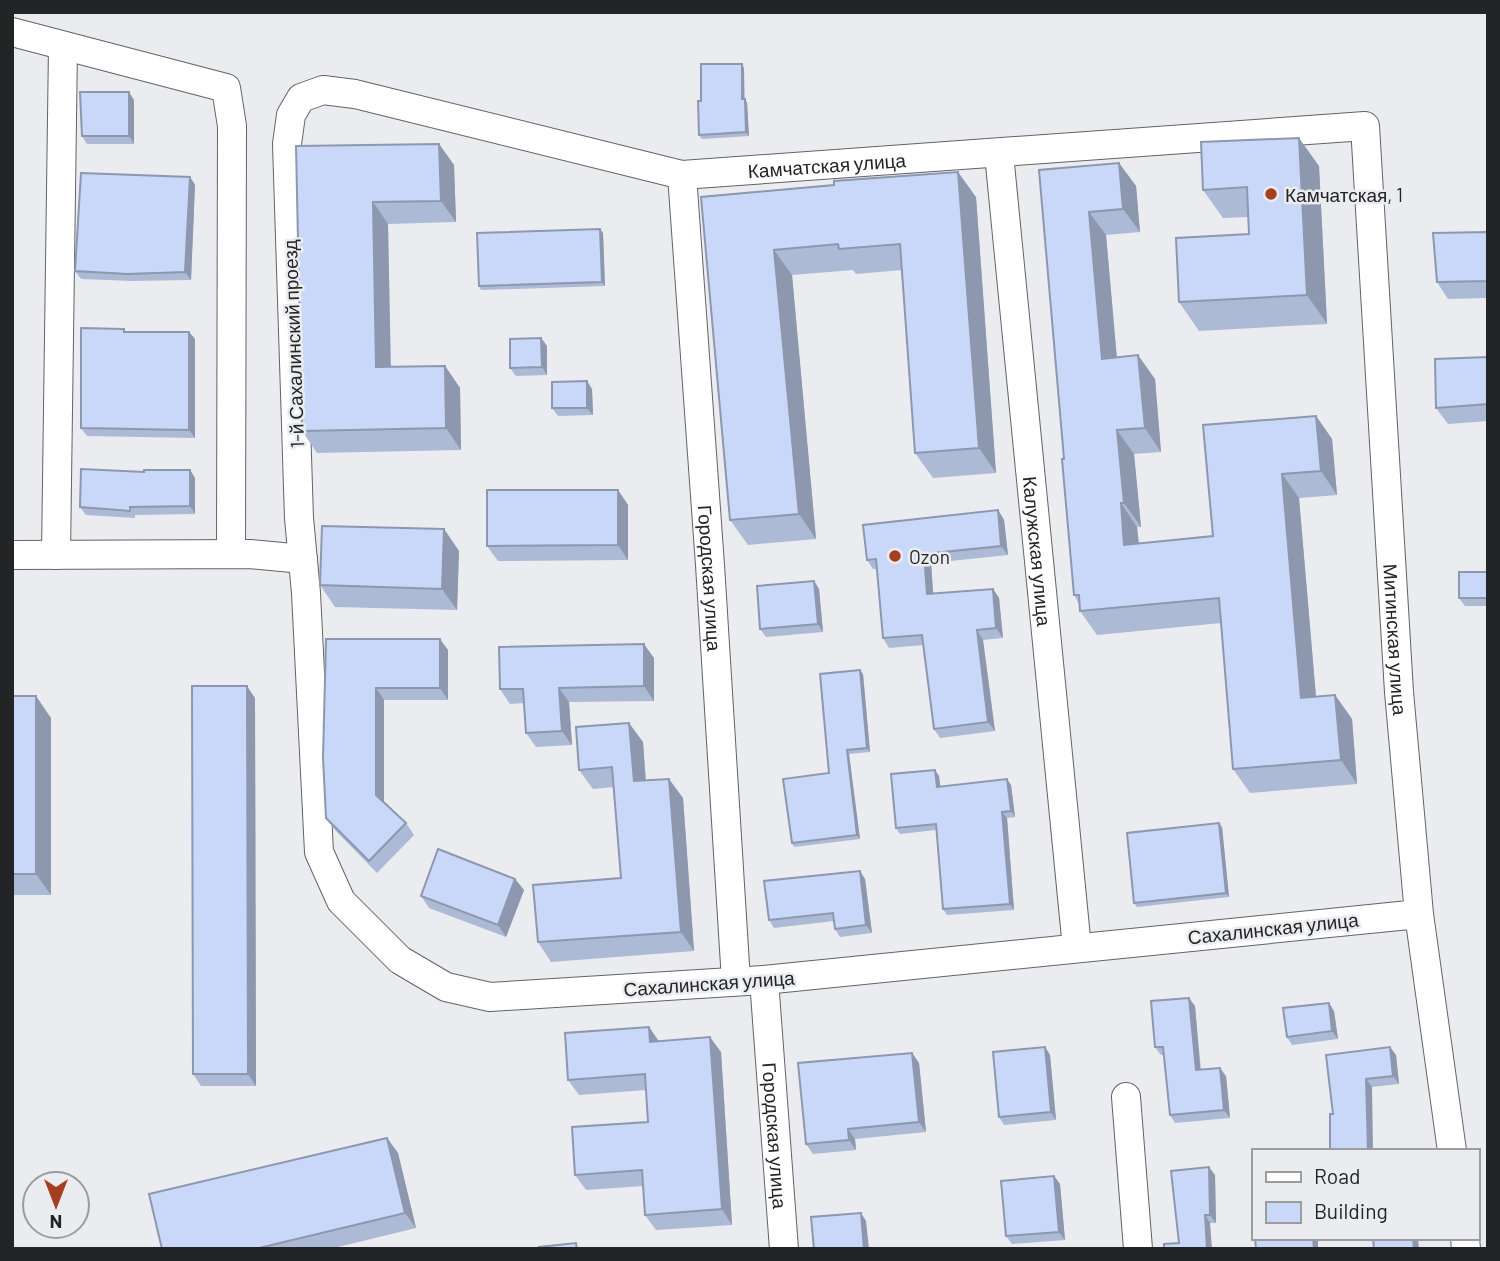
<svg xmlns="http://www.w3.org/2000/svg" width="1500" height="1261" font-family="Barlow,sans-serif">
	<rect width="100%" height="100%" fill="#eaecef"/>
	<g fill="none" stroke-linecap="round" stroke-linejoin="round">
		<defs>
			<g id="minor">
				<path d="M12,32l214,56 6,38 -1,428"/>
				<path id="s1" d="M999,154l78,794"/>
				<path id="s2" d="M682,175l28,390 26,416"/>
				<path d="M12,555l238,-1 53,5"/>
				<path d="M56,555l7,-509"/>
				<path id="s3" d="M1419,914l-655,66 -274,17 -44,-10 -46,-27 -59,-59 -22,-49 -13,-259 -7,-75 -12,-374 4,-29 10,-17 22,-8 32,4 327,81 683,-49 34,566 20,222 33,237"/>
				<path id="s4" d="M764,980l20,269"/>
				<path d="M1126,1097l12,152"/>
				<path d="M1465,1238l1,11"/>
			</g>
		</defs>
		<use href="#minor" stroke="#616365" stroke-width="30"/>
		<use href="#minor" stroke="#fff" stroke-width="28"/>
	</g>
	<g fill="#adbad5">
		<path d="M744,68l1,31 2,4 2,33 -47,3 -3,-4 2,-34z"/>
		<path d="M134,100v44h-47l-5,-8z"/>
		<path d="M439,144l15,21 2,57 -68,2 3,143 54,-1 15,22 1,62 -144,3 -15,-22 -6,-285z"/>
		<path d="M1119,163l17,23 4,46 -34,3 11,123 38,21 6,73 -27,2 7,73h-4l2,16 74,-7 103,-120 16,23 5,56 -38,3 17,198 19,-1 17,24 5,65 -107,9 -17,-24 -12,-146 -124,12 -17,-24 -1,-7 -5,-9 -10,-136 -25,-289z"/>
		<path d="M1319,166l8,158 -128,7 -20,-29 70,-68 -1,-17 -25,1 -20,-28z"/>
		<path d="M190,177l5,8 -4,95 -59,1 -51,-2 -6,-8z"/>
		<path d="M701,197h275l20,276 -63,5 -18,-25 -13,-183 -46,4 -3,-4 -61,5 24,264 -68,6 -18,-25z"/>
		<path d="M1488,232v66l-40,1 -11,-17z"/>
		<path d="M603,233l2,53 -124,4 -2,-4z"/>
		<path d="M189,332l6,7v99l-108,-2 -6,-8z"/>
		<path d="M541,338l6,8v29l-31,1 -6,-8z"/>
		<path d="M1488,357v64l-40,3 -12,-16z"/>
		<path d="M592,389l1,26 -35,1 -6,-8z"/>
		<path d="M190,470l5,8v36l-60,1v3l-49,-3 -6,-8 64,-35z"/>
		<path d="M618,490l10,15v55l-130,1 -11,-15z"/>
		<path d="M998,510l6,10 4,35 -77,8 2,31 60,-5 6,9 4,40 -20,2 12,91 -55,7 -6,-9 -11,-84 -34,3 -6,-10 -6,-69h-4l-6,-9z"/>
		<path d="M444,529l15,22 -2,59 -122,-3 -15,-22z"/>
		<path d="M1488,572v34h-23l-6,-8z"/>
		<path d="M814,581l5,8 4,43 -57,5 -6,-8z"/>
		<path d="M326,639l122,11v50h-64v103l22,20 8,12 -37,38 -42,-43 -9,-12z"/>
		<path d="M654,658v43l-85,1 3,43 -36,2 -10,-14 -2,-30 -14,1 -10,-15z"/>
		<path d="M863,674l7,78 -21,2 11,85 -66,8 -2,-4 37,-70z"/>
		<path d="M12,696l39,22v177h-39z"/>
		<path d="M255,698l1,388h-55l-8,-12z"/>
		<path d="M643,742l3,38 37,18 11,153 -143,11 -13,-20 83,-64 -7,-91 -21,2 -14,-19z"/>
		<path d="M939,776l1,10 71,-1 4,32 -8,1 7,92 -67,5 -4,-6 -7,-79 -36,4 -4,-6z"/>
		<path d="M1222,827l7,70 -92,10 -3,-4z"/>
		<path d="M515,879l9,11 -18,47 -77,-29 -8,-12z"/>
		<path d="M865,879l7,54 -32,4 -5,-8 -1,-8 -60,7 -5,-8z"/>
		<path d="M1195,1006l6,64 25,6 4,42 -55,5 -5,-8 -6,-60h-3l-6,-8z"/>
		<path d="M1334,1011l4,28 -46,6 -5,-8z"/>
		<path d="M649,1027l10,14 62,11 11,173 -76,5 -11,-15 -2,-29 -57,4 -11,-15 73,-53 -2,-32 -67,5 -11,-15z"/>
		<path d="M1045,1047l5,8 6,65 -52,5 -5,-8z"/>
		<path d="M912,1053l7,10 7,69 -71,7 1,11 -43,4 -7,-10z"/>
		<path d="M1326,1055h70l3,29 -27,3 -39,27z"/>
		<path d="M387,1138l11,15 18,75 -86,21h-168z"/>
		<path d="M1215,1175l1,48h-6l-31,20z"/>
		<path d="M1054,1176l6,8 5,56 -53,4 -6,-8z"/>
	</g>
	<g fill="#8d97ae">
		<path d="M742,64l2,4v35l-2,-4z"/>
		<path d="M129,92l5,8v44l-5,-8z"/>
		<path d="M745,99l2,4 2,33 -3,-4z"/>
		<path d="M1299,138l20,28 8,158 -20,-29z"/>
		<path d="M439,144l15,21 2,57 -15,-21z"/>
		<path d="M1119,163l17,23 4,46 -17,-23z"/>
		<path d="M958,172l18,25 20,276 -17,-25z"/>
		<path d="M190,177l5,8 -4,95 -6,-8z"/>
		<path d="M373,202l15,22 3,165 -15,-22z"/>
		<path d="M1089,212l17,23 13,148 -17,-24z"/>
		<path d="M600,229l3,4 2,53 -3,-4z"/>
		<path d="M774,250l18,25 24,264 -17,-25z"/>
		<path d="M189,332l6,7v99l-6,-8z"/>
		<path d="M541,338l6,8v29l-5,-8z"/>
		<path d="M1138,355l17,24 6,73 -16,-24z"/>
		<path d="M445,366l15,22 1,62 -15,-22z"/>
		<path d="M587,381l5,8 1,26 -6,-7z"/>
		<path d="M1316,416l16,23 5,56 -16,-24z"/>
		<path d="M1117,430l17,24 7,73 -17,-24z"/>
		<path d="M190,470l5,8v36l-5,-8z"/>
		<path d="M1282,474l17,24 19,223 -17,-23z"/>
		<path d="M618,490l10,15v55l-10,-15z"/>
		<path d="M1121,503l16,24 4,41 -17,-23z"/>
		<path d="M998,510l6,10 4,35 -7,-9z"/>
		<path d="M444,529l15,22 -2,59 -15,-21z"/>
		<path d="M924,554l7,9 3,41 -7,-10z"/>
		<path d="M814,581l5,8 4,43 -5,-8z"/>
		<path d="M993,589l6,9 4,40 -7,-10z"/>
		<path d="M977,630l6,10 12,91 -7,-9z"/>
		<path d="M440,639l8,11v50l-8,-12z"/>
		<path d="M644,644l10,14v43l-10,-15z"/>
		<path d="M860,670l3,4 7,78 -3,-4z"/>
		<path d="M247,686l8,12 1,388 -8,-12z"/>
		<path d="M376,688l8,12v107l-8,-12z"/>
		<path d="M559,688l10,14 3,43 -10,-14z"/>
		<path d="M1335,695l17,24 5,65 -16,-24z"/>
		<path d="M36,696l15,22v177l-15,-21z"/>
		<path d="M629,723l14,19 4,59 -13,-20z"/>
		<path d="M847,750l2,4 11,85 -3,-4z"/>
		<path d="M935,770l4,6 2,17 -4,-6z"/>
		<path d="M669,779l14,19 11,153 -13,-19z"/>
		<path d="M1007,779l4,6 4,32 -4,-6z"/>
		<path d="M1002,812l5,6 7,92 -4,-6z"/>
		<path d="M1219,823l3,4 7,70 -3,-4z"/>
		<path d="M860,871l5,8 7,54 -6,-8z"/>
		<path d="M515,879l9,11 -18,47 -8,-12z"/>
		<path d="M1189,998l6,8 6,72 -5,-8z"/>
		<path d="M1329,1003l5,8 4,28 -6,-8z"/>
		<path d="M649,1027l10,15h-9z"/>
		<path d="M710,1037l11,15 11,173 -10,-16z"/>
		<path d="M1045,1047l5,8 6,65 -5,-8z"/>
		<path d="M1390,1047l6,8 3,29 -6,-8z"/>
		<path d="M912,1053l7,10 7,69 -7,-10z"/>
		<path d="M1220,1068l6,8 4,42 -6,-8z"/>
		<path d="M1366,1079l6,8 1,64h-5z"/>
		<path d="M848,1129l7,10 1,11 -7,-10z"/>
		<path d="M387,1138l11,15 18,75 -11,-15z"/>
		<path d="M1209,1167l6,8 1,48 -6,-8z"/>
		<path d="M1054,1176l6,8 5,56 -6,-8z"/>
		<path d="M861,1213l5,8 3,28h-5z"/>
		<path d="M1205,1215l5,8 2,26h-5z"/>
		<path d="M1313,1238h5v11h-4z"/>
		<path d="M1413,1238h5l1,11h-5z"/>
	</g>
	<g fill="#c9d8f8" stroke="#8d97ae" stroke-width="2">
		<path d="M701,64h41v35h3l1,33 -47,3 -1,-34h3z"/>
		<path d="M80,92h49v44h-47z"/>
		<path d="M1299,138l8,157 -128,7 -3,-64 73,-4 -2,-47 -44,3 -2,-48z"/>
		<path d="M439,144l2,57 -68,1 3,165 69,-1 1,62 -144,3 -6,-285z"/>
		<path d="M1119,163l4,46 -34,3 13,147 36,-4 7,73 -28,2 7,73h-3l3,42 89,-9 -10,-111 113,-9 5,55 -39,3 19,224 34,-3 6,65 -108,9 -14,-171 -139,13 -1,-16h-5l-12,-136h2l-25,-289z"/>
		<path d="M958,172l21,276 -64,5 -15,-209 -61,5 -1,-5 -64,6 25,264 -69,6 -29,-323 133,-12v-4z"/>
		<path d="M81,173l109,4 -5,95 -58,2 -52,-3z"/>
		<path d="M600,229l2,53 -123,4 -2,-53z"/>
		<path d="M1488,232v49l-51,1 -4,-49z"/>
		<path d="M81,328l43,1v3h65v98l-108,-2z"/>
		<path d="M541,338l1,29 -32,1v-29z"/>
		<path d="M1488,357v47l-52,4 -1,-49z"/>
		<path d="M587,381v27h-35v-26z"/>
		<path d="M81,469l63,3v-2h46v36l-60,1v4l-50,-4z"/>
		<path d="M487,490h131v55l-131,1z"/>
		<path d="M998,510l3,36 -77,8 3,40 66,-5 3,39 -19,2 11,92 -54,7 -12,-94 -39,3 -7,-79 -9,1 -4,-35z"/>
		<path d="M322,526l122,3 -2,60 -122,-4z"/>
		<rect x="1459" y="572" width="29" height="26"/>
		<path d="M814,581l4,43 -58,5 -3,-43z"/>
		<path d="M326,639h114v49h-64v107l30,28 -37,38 -43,-43 -3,-60z"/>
		<path d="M644,644v42l-85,2 3,43 -36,2 -3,-44h-23l-1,-42z"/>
		<path d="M860,670l7,78 -20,2 10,85 -65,8 -9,-64 46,-6 -9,-99z"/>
		<path d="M192,686h55l1,388h-55z"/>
		<rect x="12" y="696" width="24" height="178"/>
		<path d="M629,723l5,58 35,-2 12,153 -143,10 -5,-57 88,-7 -9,-111 -33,3 -3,-43z"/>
		<path d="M935,770l2,17 70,-8 4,32 -9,1 8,92 -67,5 -7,-85 -40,4 -5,-54z"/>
		<path d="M1219,823l7,70 -92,10 -7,-70z"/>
		<path d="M438,849l77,30 -17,46 -77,-29z"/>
		<path d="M860,871l6,54 -31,4 -2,-16 -64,7 -5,-39z"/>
		<path d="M1189,998l7,72 24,-2 4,42 -54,5 -7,-68h-8l-4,-46z"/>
		<path d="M1329,1003l3,28 -45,6 -4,-29z"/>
		<path d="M649,1027l1,15 60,-5 12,172 -77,6 -3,-45 -67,5 -3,-48 76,-5 -3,-48 -77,6 -3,-47z"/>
		<path d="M1045,1047l6,65 -52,5 -6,-65z"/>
		<path d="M1390,1047l3,29 -27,3 2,72h-38v-37h3l-7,-59z"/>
		<path d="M912,1053l7,69 -71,7 1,11 -43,4 -8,-81z"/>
		<path d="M387,1138l18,75 -150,36h-93l-13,-55z"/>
		<path d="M1209,1167l1,48h-5l2,34h-43v-5l15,-1 -8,-72z"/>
		<path d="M1054,1176l5,56 -53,4 -5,-55z"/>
		<path d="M861,1213l3,36h-50l-3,-32z"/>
		<path d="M1255,1238h58l1,11h-58z"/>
		<path d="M1373,1238h40l1,11h-40z"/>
		<path d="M576,1243l1,6h-38v-2z"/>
	</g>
	<g fill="#a63e21" stroke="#eaecef" stroke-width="2.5">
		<circle cx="1271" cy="194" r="7"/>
		<circle cx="895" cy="556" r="7"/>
	</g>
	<g text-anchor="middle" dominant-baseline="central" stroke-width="5" stroke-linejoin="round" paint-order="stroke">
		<g font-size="19" fill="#232425" stroke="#eaecef">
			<text stroke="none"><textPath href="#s3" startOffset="2464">Камчатская улица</textPath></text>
			<text transform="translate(293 344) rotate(-92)">1-й Сахалинский проезд</text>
			<text stroke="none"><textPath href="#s1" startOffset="399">Калужская улица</textPath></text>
			<text stroke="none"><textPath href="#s2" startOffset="404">Городская улица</textPath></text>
			<text stroke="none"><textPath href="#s3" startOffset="3518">Митинская улица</textPath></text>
			<text transform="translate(1273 928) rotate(-6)">Сахалинская улица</text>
			<text transform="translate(709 983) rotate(-4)">Сахалинская улица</text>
			<text stroke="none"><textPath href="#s4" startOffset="156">Городская улица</textPath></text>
		</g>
		<g font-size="19" fill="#232425" stroke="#eaecef" text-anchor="start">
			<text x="1285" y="194">Камчатская, 1</text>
			<text x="909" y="556">Ozon</text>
		</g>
	</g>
	<rect width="1500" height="1261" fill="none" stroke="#232425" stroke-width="28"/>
	<rect x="1252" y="1149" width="228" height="91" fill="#eaecef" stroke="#9a9c9e" stroke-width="2"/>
	<rect x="1266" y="1172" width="35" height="10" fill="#ffffff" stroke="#9a9c9e" stroke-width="2"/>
	<text x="1314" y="1184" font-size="21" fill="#232425">Road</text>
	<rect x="1266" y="1202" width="35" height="21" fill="#c9d8f8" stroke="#9a9c9e" stroke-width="2"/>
	<text x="1314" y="1219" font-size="21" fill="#232425">Building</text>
	<g transform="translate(56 1205) rotate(180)"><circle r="33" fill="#eaecef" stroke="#9a9c9e" stroke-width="2"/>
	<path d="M0-5L12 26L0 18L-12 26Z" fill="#a63e21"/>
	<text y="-10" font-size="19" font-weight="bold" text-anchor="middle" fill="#232425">N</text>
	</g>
</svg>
